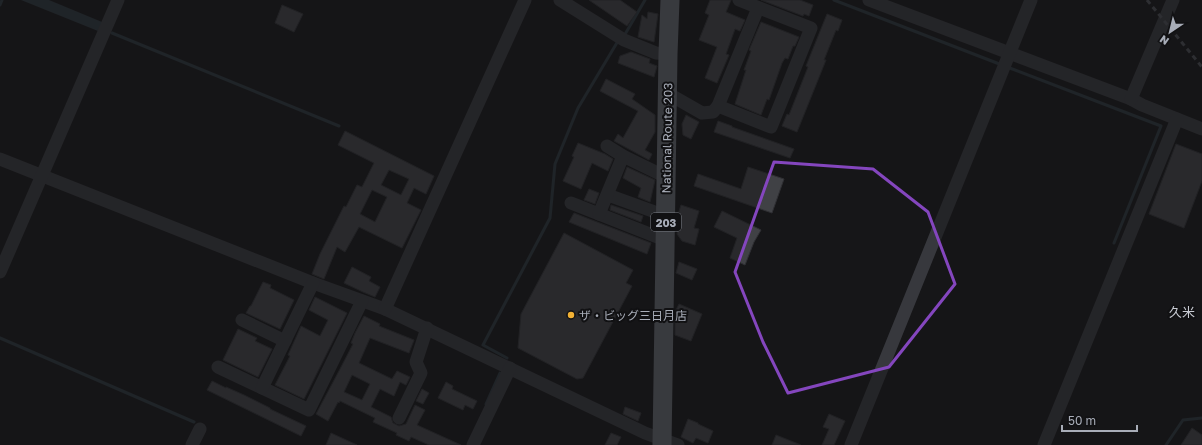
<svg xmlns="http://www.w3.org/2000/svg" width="1202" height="445" font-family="'Golos Text','Noto Sans JP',sans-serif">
	<rect width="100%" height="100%" fill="#161618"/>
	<path fill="#2c353c" d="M21,0h28l53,22 -4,9z"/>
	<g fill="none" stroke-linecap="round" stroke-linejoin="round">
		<g stroke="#2c353c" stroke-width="3">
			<path d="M834,0l168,65"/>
			<path d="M0,5l2,-5"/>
			<path d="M112,33l227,93"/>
			<path d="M624,36l21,-36"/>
			<path d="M1007,67l154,59 -47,117"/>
			<path d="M0,338l194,84"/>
			<path d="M507,358l-24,-13 67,-127 5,-54 23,-56 40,-67"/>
			<path d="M486,404l14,-31"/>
			<path d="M1166,445l17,-25 19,-2"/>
		</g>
	</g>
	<g fill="#404145" stroke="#303034" fill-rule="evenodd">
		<path d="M589,0h31l17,12 -10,14z"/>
		<path d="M710,0h21l-5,12 19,8 -5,11 -5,-2 -9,25 3,1 -12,28 -12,-5 12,-31 -18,-7 10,-25 -4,-2z"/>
		<path d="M761,0h39l13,5 -4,11 -5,-2 -1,2z"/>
		<path d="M282,5l21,9 -9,18 -19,-9z"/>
		<path d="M648,12l10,2 -4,28 -16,-5 4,-22 5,4z"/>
		<path d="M827,14l15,6 -4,11 -2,-1 -12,30h2l-29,72 -15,-6 5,-12 2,1 19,-48 -2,-1z"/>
		<path d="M761,22l38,15 -4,9h-2l-5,13 -3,-1 -3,5 -13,37 -2,-1 -6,16 -26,-11 11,-34h-2l7,-19 -2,-1z"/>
		<path d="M631,52l19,7 -1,4 8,3 -3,11 -36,-14 2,-7z"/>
		<path d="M606,79l29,15 -3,5 23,16v17l-10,18 7,4 -3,6 -35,-19 4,-7 5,4 15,-27 -38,-20z"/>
		<path d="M686,115l13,7 -8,17 -8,-4 -1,-11z"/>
		<path d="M718,121l14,5v1l62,22 -4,9 -76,-26z"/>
		<path d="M345,131l89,45 -8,18 -12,-6 -7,15 14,7 -19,38 -43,-21 -14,25 -8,-5 -13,32 -12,-5 8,-20 24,-48 2,1 11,-22 5,2 12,-24 -36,-18zM389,170l20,9 -8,16 -20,-10zM372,190l15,7 -12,25 -15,-8z"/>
		<path d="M578,143l27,11 8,5 -5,12 -16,-8 -11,26 -18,-8 11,-24 -2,-1z"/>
		<path d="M1176,144l26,10v27l-18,47 -35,-14z"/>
		<path d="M627,167l28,13 -5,22 -12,-5 3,-9 -18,-10z"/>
		<path d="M748,167l36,12 -12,34 -78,-27 4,-12 43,15z"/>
		<path d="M589,189l10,4 -4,11 -11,-4z"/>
		<path d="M611,205l32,11 -2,6 -31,-12z"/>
		<path d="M681,205l18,6 -5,17 5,1 -4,16 -13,-4 -5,-7 4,-15 -4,-1z"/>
		<path d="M722,211l39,19 -7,12 -9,23 -15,-7 7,-20 -23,-11z"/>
		<path d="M574,213l77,30 -4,11 -78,-32z"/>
		<path d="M564,233l69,37 -7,13 6,3 -49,92 -6,1 -59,-31 3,-34z"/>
		<path d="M679,262l18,7 -5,11 -16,-7z"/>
		<path d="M352,267l19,10 -2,4 11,6 -5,10 -12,-5 -19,-9z"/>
		<path d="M263,282l8,3 -1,3 24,12 -14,29 -34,-16 4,-7h1z"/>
		<path d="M315,297l32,16 -43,86 -29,-14 15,-29 -2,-1 13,-29 19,10 8,-16 -19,-10z"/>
		<path d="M679,304l23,10 -11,27 -16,-6v-23z"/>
		<path d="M364,316l16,8 -1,2 35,14 -5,13 -39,-15 -11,25 33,16 5,-8 13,6 -4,8 -6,-3 -6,14 -14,-7 -9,18 20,10 2,6 6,3 7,-2 9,-19 10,5 -8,15 44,20h-32l-18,-8 -2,4 -13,-6 1,-2 -24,-11 2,-4 -35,-17 -1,2 -1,-1 -10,19 -12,-7 24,-45 13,-25 -2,-1 4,-10zM352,375l18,9 -8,16 -18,-8z"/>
		<path d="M238,329l19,9 -2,3 17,8 -14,28 -35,-17z"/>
		<path d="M212,381l14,7v-1l18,8 26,13v1l36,17 -5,10 -94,-46z"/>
		<path d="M446,382l7,4 -1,3 25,12 -4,8 -8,-4 -2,5 -25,-12z"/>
		<path d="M422,389l7,4 -6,11 -7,-3z"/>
		<path d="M625,407l16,6 -3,8 -15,-7z"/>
		<path d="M829,414l16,7 -11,24h-12l7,-16 -6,-2z"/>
		<path d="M688,419l10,4v1l15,7 -5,12 -12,-5 -3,5 -12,-6z"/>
		<path d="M1192,428l10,7v10h-21z"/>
		<path d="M331,433l26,12h-31z"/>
		<path d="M611,433l10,4 -4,8h-12z"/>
		<path d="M776,435l25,10h-29z"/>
	</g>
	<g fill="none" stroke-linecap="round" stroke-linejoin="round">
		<g stroke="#37383d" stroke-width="13">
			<path d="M560,0l64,40 32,13 12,1"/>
			<path d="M869,0l262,99 11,6 60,24"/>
			<path d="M667,93l35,20 11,-1 5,-6 40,-98"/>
			<path d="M1131,99l42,-99"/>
			<path d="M718,106l53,21 40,-99 -72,-28"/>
			<path d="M607,146l16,10 43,21"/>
			<path d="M0,159l313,124 72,26 260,124 33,12"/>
			<path d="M608,195l58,21"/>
			<path d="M571,203l94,37"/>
			<path d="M599,214l24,-58"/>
			<path d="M0,272l118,-272"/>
			<path d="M385,309l140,-309"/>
			<path d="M242,320l43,21"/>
			<path d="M218,367l91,43 53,-109"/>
			<path d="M262,388l51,-105"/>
			<path d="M399,418l22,-45 -5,-11 11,-34"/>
			<path d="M192,445l8,-16"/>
			<path d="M473,445l37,-77"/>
			<path d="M851,445l180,-445"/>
			<path d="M1044,445l133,-326"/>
		</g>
		<path stroke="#63666e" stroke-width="19" d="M662,445l6,-391 2,-54"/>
		<path stroke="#4a4c52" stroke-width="3" stroke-dasharray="5 4" stroke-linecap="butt" d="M1147,0l55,67"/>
	</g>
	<path d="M0 0H1202V445H0ZM774,162l99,7 55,43 27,72 -66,83 -101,26 -25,-51 -28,-70z" fill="#161618" fill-opacity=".55" fill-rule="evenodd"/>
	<path fill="none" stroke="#8446be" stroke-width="3" stroke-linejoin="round" d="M774,162l99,7 55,43 27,72 -66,83 -101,26 -25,-51 -28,-70z"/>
	<circle fill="#f2b134" stroke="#111113" stroke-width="1.5" cx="571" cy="315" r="4"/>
	<g text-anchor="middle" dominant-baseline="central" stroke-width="4" stroke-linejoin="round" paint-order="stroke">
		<rect fill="#111113" stroke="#7b7e86" stroke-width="1" x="651" y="213" width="30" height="18" rx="3"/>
		<g font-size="11" font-weight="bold" fill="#a8adb8">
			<text x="666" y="222">203</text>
		</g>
		<g font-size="12" fill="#a8adb8" stroke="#111113">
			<text transform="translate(667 138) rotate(-89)">National Route 203</text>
		</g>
		<g font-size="12" fill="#a8adb8" stroke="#111113" text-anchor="start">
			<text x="579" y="315">ザ・ビッグ三日月店</text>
		</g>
		<g font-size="13" fill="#c9ccd4" stroke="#111113">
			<text x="1182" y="312">久米</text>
		</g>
	</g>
	<g transform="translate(1170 32) rotate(215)" stroke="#111113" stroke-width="3" paint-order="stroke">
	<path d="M0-3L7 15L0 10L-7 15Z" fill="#a8adb8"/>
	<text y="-6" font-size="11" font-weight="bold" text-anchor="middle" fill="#a8adb8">N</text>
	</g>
	<path d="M1062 425v6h75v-6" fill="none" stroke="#a8adb8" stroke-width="2"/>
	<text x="1068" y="425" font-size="12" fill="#a8adb8" stroke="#111113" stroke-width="3" paint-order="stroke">50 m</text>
</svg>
